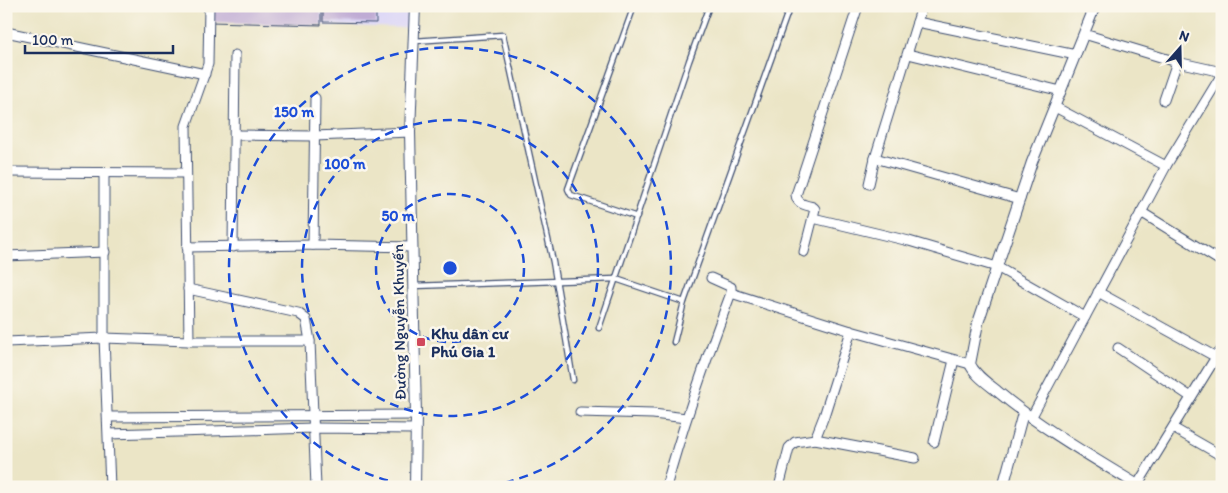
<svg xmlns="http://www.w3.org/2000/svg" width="1228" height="493" font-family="Itim,sans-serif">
	<rect width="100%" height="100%" fill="#fbf7ec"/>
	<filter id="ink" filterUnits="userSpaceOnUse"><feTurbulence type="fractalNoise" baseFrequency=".02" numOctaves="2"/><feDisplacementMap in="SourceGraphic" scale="10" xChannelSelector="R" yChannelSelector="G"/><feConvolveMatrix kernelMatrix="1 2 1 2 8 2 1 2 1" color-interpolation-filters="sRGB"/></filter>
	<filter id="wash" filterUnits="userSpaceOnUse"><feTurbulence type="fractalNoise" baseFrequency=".0096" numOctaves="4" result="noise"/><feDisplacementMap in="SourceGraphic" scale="20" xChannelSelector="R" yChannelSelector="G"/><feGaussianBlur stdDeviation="1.12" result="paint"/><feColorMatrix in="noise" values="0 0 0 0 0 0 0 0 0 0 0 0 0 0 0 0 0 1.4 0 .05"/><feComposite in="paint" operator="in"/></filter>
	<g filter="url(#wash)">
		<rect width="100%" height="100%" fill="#ebe5c6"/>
		<path fill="#dbd6f7" d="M211,6h197v22l-198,-6z"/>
		<g id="blocks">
			<g fill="#bfabd4">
				<path d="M211,6h110v19l-111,-3z"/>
				<path d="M323,6l53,2v15l-53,-1z"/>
			</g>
		</g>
	</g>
	<g filter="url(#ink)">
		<use href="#blocks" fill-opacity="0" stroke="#3a4a6e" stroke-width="1"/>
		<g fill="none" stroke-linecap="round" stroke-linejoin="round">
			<defs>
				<g id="service">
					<path d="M634,6l-66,183 3,6 66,22"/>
					<path d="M414,41l89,-6 50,227 20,118"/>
					<path d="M413,286l203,-7 68,23 106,-296"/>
					<path d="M599,328l90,-267 20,-55"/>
					<path d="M674,342l10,-40"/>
				</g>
				<g id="minor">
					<path d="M917,22l159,33"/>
					<path d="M6,32l199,42"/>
					<path d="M1084,34l93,28 45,10"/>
					<path d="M908,54l153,37"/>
					<path d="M1164,100l13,-38"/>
					<path d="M235,135l80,1 95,-4"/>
					<path d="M875,158l145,41"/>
					<path d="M1166,166l56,-92"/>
					<path d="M6,172l180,1"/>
					<path d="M104,174v164l6,149"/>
					<path d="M869,184l6,-26 47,-152"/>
					<path d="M1141,212l81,50"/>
					<path d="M813,218l96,23 88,26 88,50"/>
					<path d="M313,245l2,-147"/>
					<path d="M187,247l126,-2 99,2"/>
					<path d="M233,247l2,-192"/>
					<path d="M804,252l11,-43 -2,-2c-8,-2 -16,-3 -17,-12l62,-189"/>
					<path d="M6,256l99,-4"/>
					<path d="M188,289l110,24 8,6 4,22 6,146"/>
					<path d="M1098,292l118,65 6,-8"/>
					<path d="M731,293l120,38 119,33"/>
					<path d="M189,341l-3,-215 22,-62 1,-58"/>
					<path d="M6,342l98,-4 85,3h121"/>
					<path d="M1118,348l73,49"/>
					<path d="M580,412l73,2 33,4"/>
					<path d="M108,417l308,-2"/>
					<path d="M1031,418l135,-252 -111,-59"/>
					<path d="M1173,428l49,28"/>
					<path d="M109,434l204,-6 102,1"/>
					<path d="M815,439l100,19"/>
					<path d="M934,442l20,-82"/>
					<path d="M666,487c18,-66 41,-130 65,-194v-6l-20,-9"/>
					<path d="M779,487l10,-39 6,-6 20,-3 9,-23 27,-85"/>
					<path d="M1136,487l80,-130"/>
				</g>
				<g id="tertiary">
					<path d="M415,6l-5,126 6,283 -1,72"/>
					<path d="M1095,6l-63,156 -54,161 -8,41c5,11 17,19 27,27 44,37 95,66 144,96"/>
					<path d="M1003,487l20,-74"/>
				</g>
			</defs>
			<use href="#service" stroke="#3a4a6e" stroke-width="7"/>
			<use href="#minor" stroke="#3a4a6e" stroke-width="11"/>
			<use href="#tertiary" stroke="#3a4a6e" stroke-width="12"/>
			<use href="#service" stroke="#fff" stroke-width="4.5"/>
			<use href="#minor" stroke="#fff" stroke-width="9"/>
			<use href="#tertiary" stroke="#fff" stroke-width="10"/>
		</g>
	</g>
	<g fill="none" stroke="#1d4ed8" stroke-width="2.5" stroke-dasharray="9 6">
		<circle cx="450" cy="268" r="74"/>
		<circle cx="450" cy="268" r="148"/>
		<path d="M417 487A221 221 0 1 1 483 487"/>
	</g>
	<rect fill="#d1495b" stroke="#fbf7ec" stroke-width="2" x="416" y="337" width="10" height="10" rx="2.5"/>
	<g text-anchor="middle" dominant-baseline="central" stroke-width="5" stroke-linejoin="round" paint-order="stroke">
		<g font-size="16" fill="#1b2f5e" stroke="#fbf7ec">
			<text transform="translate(399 322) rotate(-91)">Đường Nguyễn Khuyến</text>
		</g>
		<g font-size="16" font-weight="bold" fill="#1b2f5e" stroke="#fbf7ec" text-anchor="start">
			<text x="431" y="333">Khu dân cư<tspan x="431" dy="18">Phú Gia 1</tspan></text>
		</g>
	</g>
	<circle cx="450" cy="268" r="8" fill="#1d4ed8" stroke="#fbf7ec" stroke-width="2.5"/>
	<g font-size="15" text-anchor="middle" font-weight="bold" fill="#1d4ed8" stroke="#fbf7ec" stroke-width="5" stroke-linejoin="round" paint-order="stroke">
		<text x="294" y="117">150 m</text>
		<text x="345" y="169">100 m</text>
		<text x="398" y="221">50 m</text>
	</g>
	<rect width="1228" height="493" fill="none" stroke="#fbf7ec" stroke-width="25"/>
	<g transform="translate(1180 48) rotate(20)" stroke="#fbf7ec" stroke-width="4" paint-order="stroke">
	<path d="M0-4L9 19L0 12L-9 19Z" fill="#1b2f5e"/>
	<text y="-8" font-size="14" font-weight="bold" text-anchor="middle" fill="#1b2f5e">N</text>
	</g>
	<path d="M25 45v8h148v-8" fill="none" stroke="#1b2f5e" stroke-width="2.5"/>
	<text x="32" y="45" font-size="15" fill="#1b2f5e" stroke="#fbf7ec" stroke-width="4" paint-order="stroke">100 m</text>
</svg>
